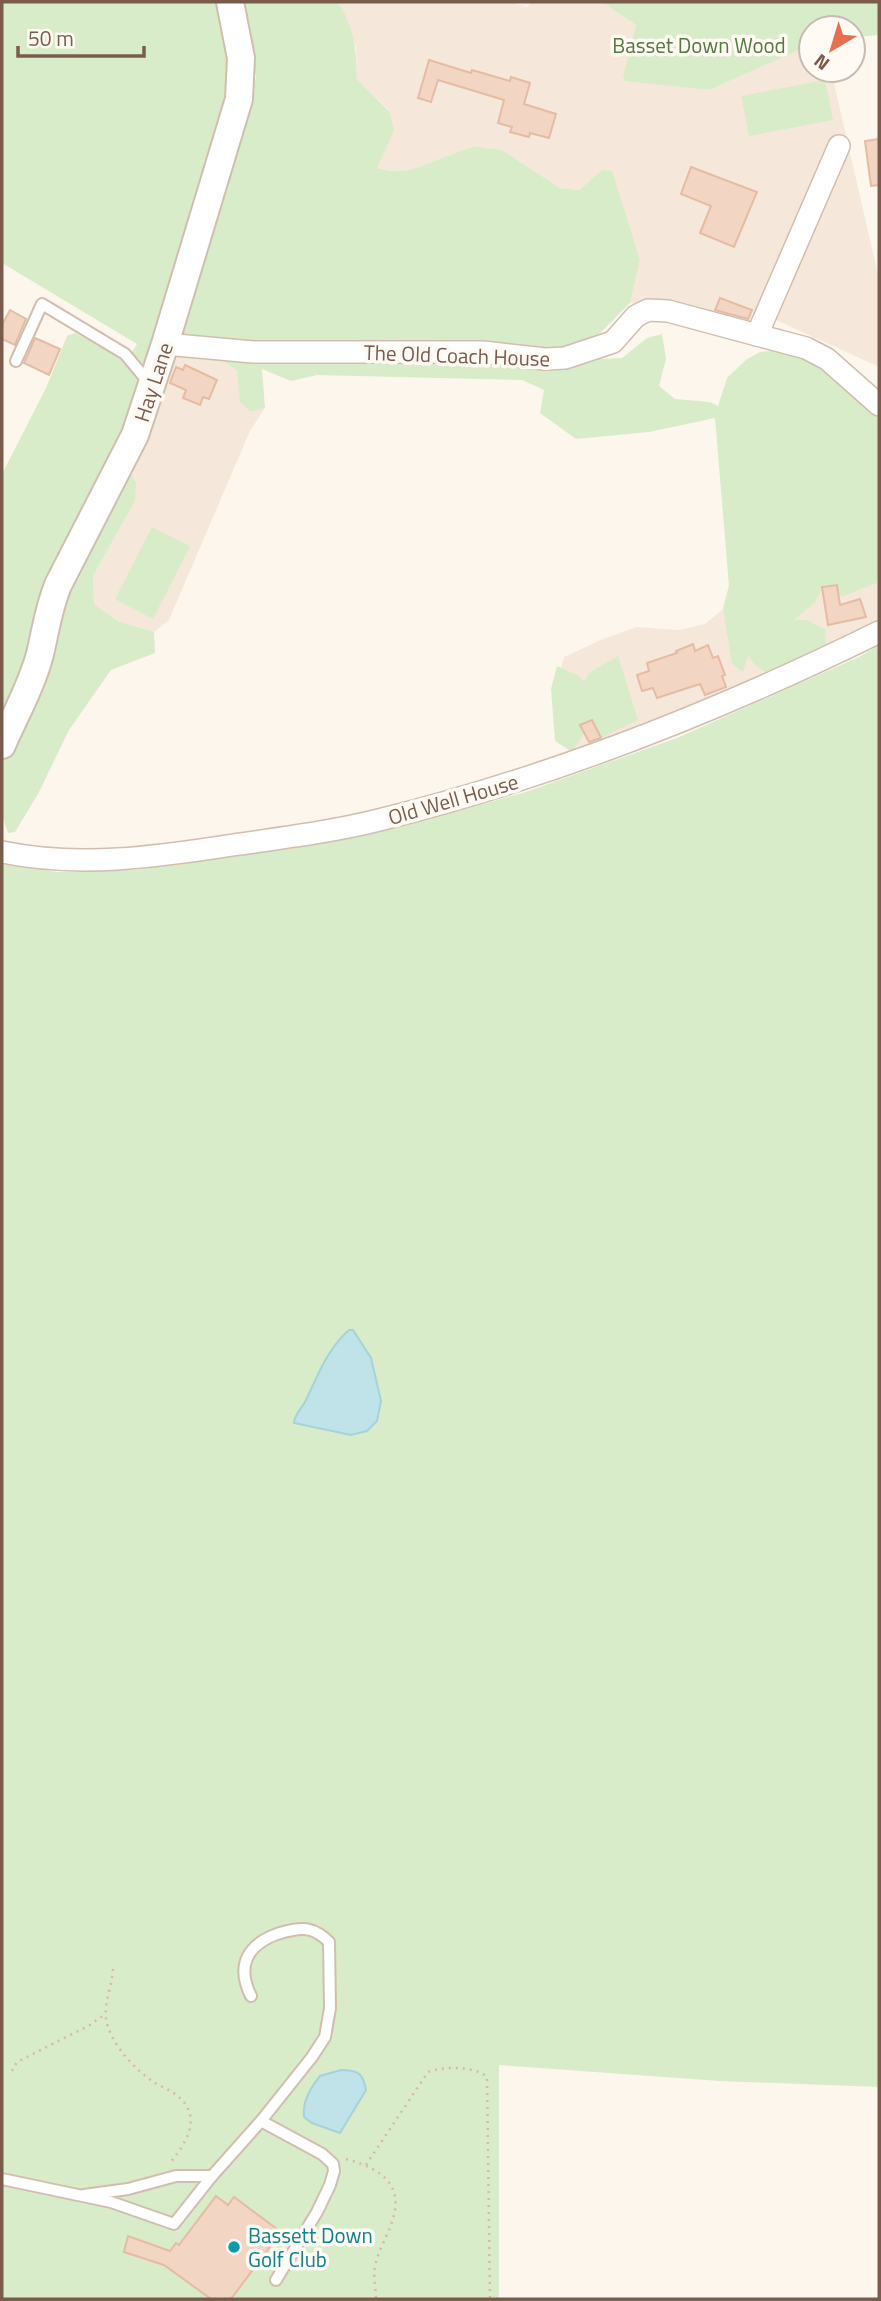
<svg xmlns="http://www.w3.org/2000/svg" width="881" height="2301" font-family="'Titillium Web',sans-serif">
	<rect width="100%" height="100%" fill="#fdf6ec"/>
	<g fill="#f5e8da">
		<path d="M338,2h172l17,5 4,-5h71l34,23 -13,49 86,16 102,-45v25h20l48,209v88l-120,-55 -9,19 -65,-22 -55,-6 10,-43 -38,-90 -23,20 -19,-2 -58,-38 -28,-4 -64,24 -19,1 -14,-3 12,-58 -32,-31 -1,-32z"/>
		<path d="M199,343l38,28 14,41 14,-4 -15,23 -81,189 -15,12 -36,-11 -24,-17 -1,-28 42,-75 -15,-48 39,-104z"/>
		<path d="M774,351l105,56v218l-98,47 -199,80 -14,-6 -14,-52 10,-37 39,-18 34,-12 43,3 25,-6 18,-15 6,-23 -2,-208 19,-18 14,-8z"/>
	</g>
	<g fill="#d8ecc9">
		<path d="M2,2h216l14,70 -5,106 29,-101 -18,-75h100c17,28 18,45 19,77l32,32 5,19 -17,38 14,3 19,-1 64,-24 28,4 58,38 19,2 23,-20 10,1 28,89 -10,43 -31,31 -58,28 81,-4 25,-20 15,-4 4,25 -7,27 16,13 35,3 8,4 9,-28 19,-18 14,-8 14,-1 35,6 70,50v175l-38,15 -4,-11 -13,-1 -9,17 -21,18h13l18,9 1,19 -58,26 -13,-9 -7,-9 -5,16 -11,-8 -9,-55 6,-23 -14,-168 -66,14 -73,7 -36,-26 4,-23 -22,-10 -205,-5 -26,6 -29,-12 3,39 -14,4 -11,-10 -3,-31 -38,-28 -40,6 -39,103 16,31 -1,18 -42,75 1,28 24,17 36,11 1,21 -44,17 -42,60 -31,64 -23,38 -7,1 -6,-18v-341l44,-86 21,-52 8,-3 33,17 17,13 12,-19 -135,-81z"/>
		<path d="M602,2h277v33l-26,2v-9h-42v17l-102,45 -84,-9 -2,-6 13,-50z"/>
		<path d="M825,80l8,40 -84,16 -8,-40z"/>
		<path d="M152,527l38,19 -37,73 -38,-20z"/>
		<path d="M879,645v1442l-159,-6 -221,-16v234h-497v-1435l55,8 79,-2 187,-27 95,-21 108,-30 151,-54 182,-81z"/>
		<path d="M618,656l20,64 -37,18 -9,-18 -20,32 -17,-11 -4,-52 6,-23 22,10 5,6 6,-10z"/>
	</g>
	<g fill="#bfe3e8" stroke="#a5d3da" stroke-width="2">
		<path d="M349,1330h4l18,28 10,43 -4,20 -10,10 -16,4 -57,-12c0,-8 8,-15 12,-23 12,-25 22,-52 43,-70z"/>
		<path d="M341,2070c17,0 22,3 25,20l-26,43 -28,-10 -8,-6c-2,-15 7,-30 16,-41z"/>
	</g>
	<g fill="#f3d5c3" stroke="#e6bba3" stroke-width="2">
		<path d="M429,60l42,13 1,-3 38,11 1,-4 19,6 -6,21 32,10 -7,24 -19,-5 -1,4 -19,-5 2,-5 -14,-4 6,-23 -66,-20 -7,22 -13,-4z"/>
		<path d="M879,139v46l-8,1 -6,-45z"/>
		<path d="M691,167l66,25 -23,55 -34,-14 11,-27 -30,-12z"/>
		<path d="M720,298l32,12 -4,9 -33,-9z"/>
		<path d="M10,310l16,9 -11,26 -13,-6v-14z"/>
		<path d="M35,338l25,11 -11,26 -25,-12z"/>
		<path d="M185,365l32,15 -8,19 -6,-2 -3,8 -17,-7 3,-8 -16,-7 6,-16 7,3z"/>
		<path d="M837,585l3,20 20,-6 6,18 -38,8 -6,-38z"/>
		<path d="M693,644l2,7 13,-6 5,13 5,-2 7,19 -3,1 4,11 -21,8 -5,-11 -43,14 -4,-10 -11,3 -5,-16 12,-4 -2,-8 30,-10 -1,-2z"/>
		<path d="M592,720l9,18 -12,4 -9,-17z"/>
		<path d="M216,2196l12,9 6,-8 47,35 -50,67h-20l-47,-34 -40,-13 4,-16 42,15 6,-8 3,2z"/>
	</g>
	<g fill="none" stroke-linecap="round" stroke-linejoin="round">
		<defs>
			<g id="service">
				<path d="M16,361l26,-57 83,50 25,30"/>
				<path d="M251,1996c-15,-30 -4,-51 26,-62 10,-3 23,-7 33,-4 8,2 14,7 19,12l1,66 -5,29 -13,20 -51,64"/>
				<path d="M2,2179l109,23 63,22 38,-48 49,-55 61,33 11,10 1,7 -4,14 -13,27 -41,68"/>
				<path d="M84,2195l44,-6 48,-13h36"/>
			</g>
			<g id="minor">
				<path d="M757,335l49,13 21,11 52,46"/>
				<path d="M165,344l88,8h230l62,7 20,-1 48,-16 23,-26 12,-6 20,1 89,24 82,-189"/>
				<path d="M2,852c77,16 154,5 231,-7 49,-7 98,-13 146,-25 174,-43 340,-109 500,-188"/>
			</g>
			<path id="tertiary" d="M2,745c13,-30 30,-60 38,-91 6,-25 8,-44 18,-69l77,-150 30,-91 74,-245 2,-41 -11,-56"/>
		</defs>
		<use href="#service" stroke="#d1beb0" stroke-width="14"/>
		<use href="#minor" stroke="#d1beb0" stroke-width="24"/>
		<use href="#tertiary" stroke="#d1beb0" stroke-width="30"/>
		<g stroke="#d9b8a5" stroke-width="2.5" stroke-dasharray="2 5" stroke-linecap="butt">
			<path d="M113,1969c-1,20 -12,39 -5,58 7,21 27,42 44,54 7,5 16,8 23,13 29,21 12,48 -5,69"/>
			<path d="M12,2071l5,-9 73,-37 15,-11"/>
			<path d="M346,2159c35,10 60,25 45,66 -5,13 -13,27 -16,41 -2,11 1,23 1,33"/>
			<path d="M366,2165l62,-93c16,-6 47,-6 59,5l3,222"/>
		</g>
		<use href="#service" stroke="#fff" stroke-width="10"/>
		<use href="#minor" stroke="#fff" stroke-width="21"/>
		<use href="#tertiary" stroke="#fff" stroke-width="26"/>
	</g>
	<circle fill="#0f9aa8" stroke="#fffaf3" stroke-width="2.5" cx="234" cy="2247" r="7"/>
	<g text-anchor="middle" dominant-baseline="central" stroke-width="7" stroke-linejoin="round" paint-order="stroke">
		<g font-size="21" fill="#537a41" stroke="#fffaf3">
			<text x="699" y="45">Basset Down Wood</text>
		</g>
		<g font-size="21" fill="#7a5c4d" stroke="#fffaf3">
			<text transform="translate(457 355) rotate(2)">The Old Coach House</text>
			<text transform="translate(153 382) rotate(-72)">Hay Lane</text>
			<text transform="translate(453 799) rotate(-16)">Old Well House</text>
		</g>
		<g font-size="21" fill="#0d838f" stroke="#fffaf3" text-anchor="start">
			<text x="248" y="2235">Bassett Down<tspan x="248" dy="24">Golf Club</tspan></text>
		</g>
	</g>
	<rect width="881" height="2301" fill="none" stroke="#7a5c4d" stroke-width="7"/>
	<g transform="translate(832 49) rotate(218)"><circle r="33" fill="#fffaf3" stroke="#cabbb1" stroke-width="2"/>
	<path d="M0-5L12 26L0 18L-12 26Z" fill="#e76f51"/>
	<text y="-10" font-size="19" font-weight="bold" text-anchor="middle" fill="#7a5c4d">N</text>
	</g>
	<path d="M18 46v10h126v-10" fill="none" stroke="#7a5c4d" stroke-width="3.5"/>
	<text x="28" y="46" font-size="21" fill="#7a5c4d" stroke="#fffaf3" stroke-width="5" paint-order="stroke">50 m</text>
</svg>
